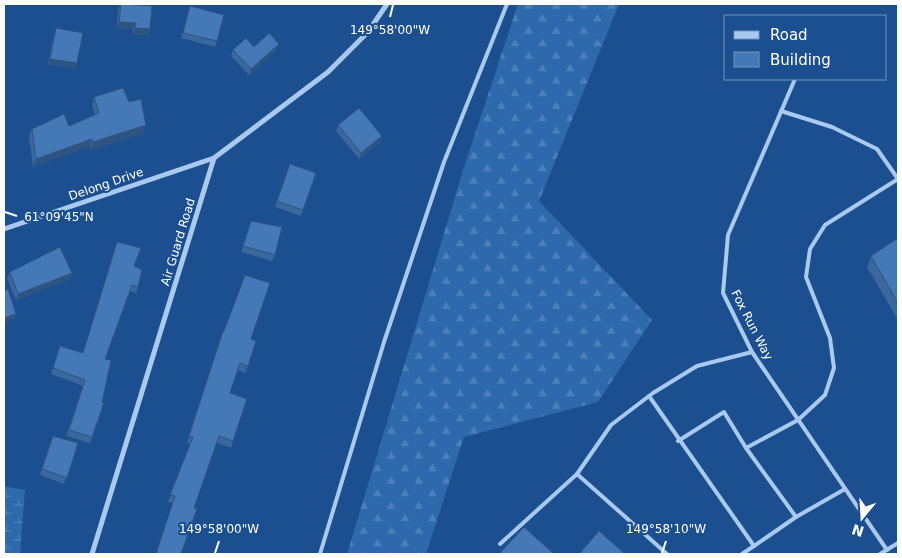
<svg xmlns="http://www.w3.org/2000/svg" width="902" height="558" font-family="'DejaVu Sans',sans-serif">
	<defs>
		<pattern id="forest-firs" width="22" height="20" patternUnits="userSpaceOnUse" patternTransform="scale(1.25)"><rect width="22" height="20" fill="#2e69ad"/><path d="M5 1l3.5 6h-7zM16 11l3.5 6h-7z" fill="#4d80b9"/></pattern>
		<pattern id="wetland-marsh" width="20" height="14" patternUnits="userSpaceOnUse" patternTransform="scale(1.25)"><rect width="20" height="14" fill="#2e69ad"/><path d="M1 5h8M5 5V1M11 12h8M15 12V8" fill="none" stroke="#4d80b9"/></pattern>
	</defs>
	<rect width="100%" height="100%" fill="#1b4f8f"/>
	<path fill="url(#forest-firs)" d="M518,4h101l-80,197 113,119 -54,82 -134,35 -38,117h-79l118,-390z"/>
	<path fill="url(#wetland-marsh)" d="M4,486l21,4 -5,64h-16z"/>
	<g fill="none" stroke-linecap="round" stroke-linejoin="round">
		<g stroke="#a9c9ee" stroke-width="4">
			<path d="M795,79l-67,156 -5,58 29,59 135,198"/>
			<path d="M781,111l51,16 45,22 21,30"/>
			<path d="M649,396l105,150 42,-29 -50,-69 -22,-36 -46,29"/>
			<path d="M746,448l52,-28 27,-25 9,-27 -4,-30 -24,-61 4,-28 15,-24 73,-46"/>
			<path d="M796,517l49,-28"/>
			<path d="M500,544l77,-70"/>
			<path d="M320,554l64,-212 60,-180 63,-158"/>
			<path d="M667,554l-90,-80 34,-49 42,-32 44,-27 55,-14"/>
			<path d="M742,554l12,-8"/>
			<path d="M880,554l18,-11"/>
		</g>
		<g stroke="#a9c9ee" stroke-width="5">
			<path d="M4,229l210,-71"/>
			<path d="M92,554l122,-396 114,-86 40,-40 19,-28"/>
		</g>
	</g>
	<g fill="#3a679d">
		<path d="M121,4l29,25 -2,6 -15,-1v-5l-16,-1 1,-19z"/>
		<path d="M190,6l27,35 -2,6 -34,-9z"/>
		<path d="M56,28l19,40 -27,-4 6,-30z"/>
		<path d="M254,47l22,3 -27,25 -18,-19 2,-6z"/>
		<path d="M94,97l49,36 -52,17 -1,-4 -57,21 -4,-31 3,-7 37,-3 26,-11 -3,-11z"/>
		<path d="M338,125l44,11 -2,6 -21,17 -23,-28z"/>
		<path d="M290,164l26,9 -15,43 -26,-9z"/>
		<path d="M249,227l26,28 -3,6 -31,-9z"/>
		<path d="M898,238v82l-31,-53 4,-11z"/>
		<path d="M134,266l4,21 -2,6 -6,-2 -25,68 -3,44h2l-14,40 -24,-7 17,-50 -32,-12 9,-28 23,7z"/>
		<path d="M10,272l62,1 -2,6 -54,21 -9,-22z"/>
		<path d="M221,338l30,1 -3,27 -3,7 -7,-3 -8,23 17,6 -16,49 -14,-5 -45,60 -4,-1 22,-58 -3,-1z"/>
		<path d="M53,436l25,7 -14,41 -24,-9z"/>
	</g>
	<g fill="#305480">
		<path d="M119,22l17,1 -3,6 -16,-1z"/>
		<path d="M135,28l15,1 -2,6 -15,-1z"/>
		<path d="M279,44l-3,6 -27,25 2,-6z"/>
		<path d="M50,59l27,4 -2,5 -27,-4z"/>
		<path d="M146,125l-3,8 -52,17 2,-8z"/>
		<path d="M382,136l-2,6 -21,17 2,-6z"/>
		<path d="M92,139l-2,7 -57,21 3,-8z"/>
		<path d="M72,273l-2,6 -54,21 2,-6z"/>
		<path d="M16,314l-2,6 -10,3v-5z"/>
	</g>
	<g fill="#4478b7" stroke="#305480">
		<path d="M121,4l31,2 -2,23 -15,-1 1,-5 -17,-1z"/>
		<path d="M190,6l34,9 -7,26 -34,-8z"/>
		<path d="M56,28l27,5 -6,30 -27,-4z"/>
		<path d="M269,33l10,11 -28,25 -18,-19 13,-12 8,9z"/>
		<path d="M123,88l6,14 12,-3 5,26 -53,17 -1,-3 -56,20 -4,-30 32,-15 5,12 30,-13 -5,-16z"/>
		<path d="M359,108l23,28 -21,17 -23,-28z"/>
		<path d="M290,164l26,9 -13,37 -26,-9z"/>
		<path d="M251,221l31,6 -7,28 -32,-9z"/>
		<path d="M898,238v65l-27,-47z"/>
		<path d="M117,242l24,6 -7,18 8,4 -4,17 -6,-2 -27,74 6,1 -9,43h2l-12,34 -23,-7 16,-50 -32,-12 7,-22 23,7z"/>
		<path d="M60,247l12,26 -54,21 -8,-22z"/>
		<path d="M245,275l25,8 -19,56 5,2 -8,25 -8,-3 -10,30 17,6 -14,42 -14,-5 -25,72 3,1 -16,45h-25l19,-58 -5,-1 23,-58 -4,-1 34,-105h1z"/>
		<path d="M8,289l8,25 -12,4v-27z"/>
		<path d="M53,436l25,7 -11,35 -25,-9z"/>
		<path d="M524,527l30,27h-55z"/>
		<path d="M599,531l26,23h-46z"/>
	</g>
	<path fill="none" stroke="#fff" stroke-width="2" d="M390,17l3,-12M5,212l12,4M215,553l4,-12M662,553l4,-12"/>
	<g text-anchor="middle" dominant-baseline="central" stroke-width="4.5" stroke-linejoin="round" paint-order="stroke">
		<g font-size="12" fill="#fff" stroke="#1b4f8f">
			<text transform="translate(106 184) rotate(-19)">Delong Drive</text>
			<text transform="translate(178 242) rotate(-73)">Air Guard Road</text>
			<text transform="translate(752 325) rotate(63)">Fox Run Way</text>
		</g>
	</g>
	<g font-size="12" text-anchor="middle" fill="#fff" stroke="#1b4f8f" stroke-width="4.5" stroke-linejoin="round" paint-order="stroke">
		<text x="390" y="34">149°58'00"W</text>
		<text x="59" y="221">61°09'45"N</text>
		<text x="219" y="533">149°58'00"W</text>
		<text x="666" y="533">149°58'10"W</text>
	</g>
	<rect width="902" height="558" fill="none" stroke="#ffffff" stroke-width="10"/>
	<rect x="724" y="15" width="162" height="65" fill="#1b4f8f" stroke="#7695bc"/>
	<rect x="734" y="31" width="25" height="8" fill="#a9c9ee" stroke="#7695bc"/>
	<text x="770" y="40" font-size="15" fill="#ffffff">Road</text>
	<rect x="734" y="52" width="25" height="15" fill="#4478b7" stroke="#7695bc"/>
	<text x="770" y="65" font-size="15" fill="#ffffff">Building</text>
	<g transform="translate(862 518) rotate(198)" stroke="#1b4f8f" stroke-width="4" paint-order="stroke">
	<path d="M0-4L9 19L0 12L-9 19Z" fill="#ffffff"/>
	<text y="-8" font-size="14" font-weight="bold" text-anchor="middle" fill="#ffffff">N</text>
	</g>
</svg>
